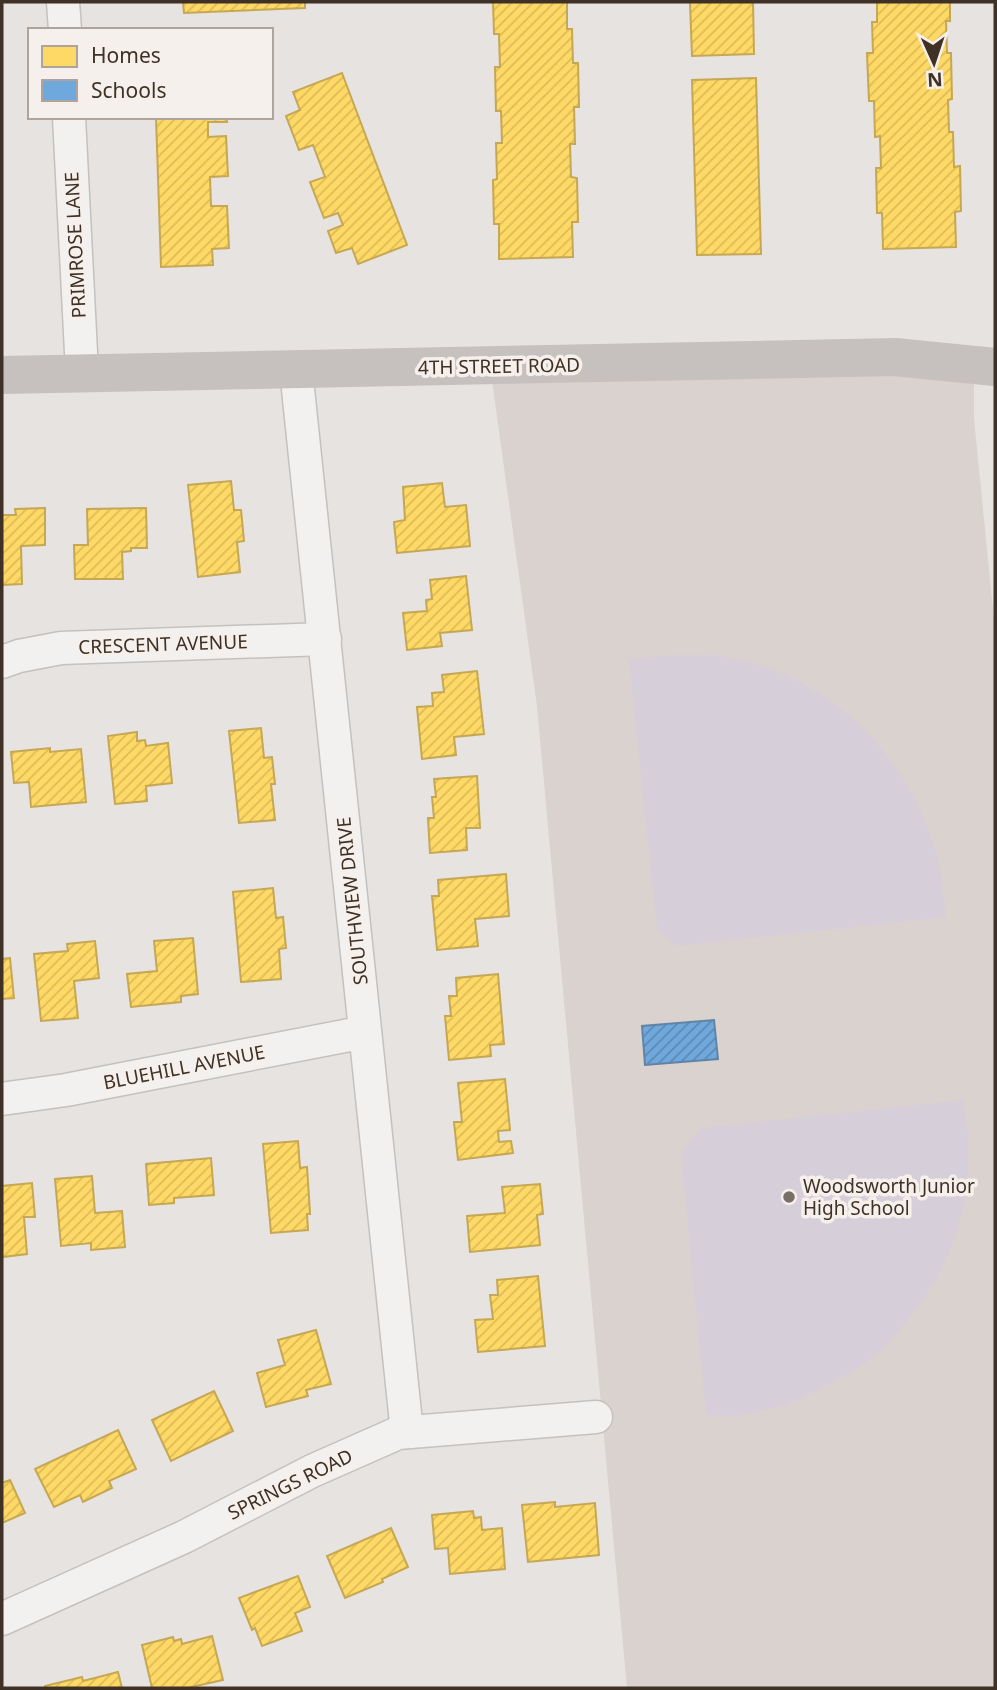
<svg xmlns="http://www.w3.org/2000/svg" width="997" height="1690" font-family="'Noto Sans',sans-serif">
	<defs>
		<pattern id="homes-hatch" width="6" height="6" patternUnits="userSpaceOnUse" patternTransform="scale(1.75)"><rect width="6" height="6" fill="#ffd966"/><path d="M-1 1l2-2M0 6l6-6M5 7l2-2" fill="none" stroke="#dcbb58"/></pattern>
		<pattern id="schools-hatch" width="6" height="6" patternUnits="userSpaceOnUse" patternTransform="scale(1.75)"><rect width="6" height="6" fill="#6fa8dc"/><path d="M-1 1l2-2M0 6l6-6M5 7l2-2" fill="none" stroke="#5d89b2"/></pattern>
	</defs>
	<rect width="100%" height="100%" fill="#e6e3e0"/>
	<path fill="#d9d2ce" d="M974,364v55l21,211v1058h-368l-90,-982 -47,-340z"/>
	<g fill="#d6cfd9">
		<path d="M674,655c19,0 39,-1 58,3 97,20 172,93 201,186 8,23 10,48 13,73l-270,29 -19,-18 -28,-269z"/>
		<path d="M963,1100c16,90 -4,160 -63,229 -6,6 -11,15 -17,20 -17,14 -35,25 -54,35 -34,20 -83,37 -123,30l-25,-262 20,-24z"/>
	</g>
	<g fill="url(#homes-hatch)" stroke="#c6a753" stroke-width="2">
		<path d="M183,2h122v6l-121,5z"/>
		<path d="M493,2h74v27h5l1,34h5l1,44h-5l1,37h-5l1,33 6,1 1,44h-6l1,35 -74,2v-35h-5l-1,-44 4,-1 -1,-36h6l-1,-32h-5l-1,-44h5l-1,-33h-5z"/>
		<path d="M690,2h63l1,52 -62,2z"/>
		<path d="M877,2h73v19h-4l1,32h4l1,46 -4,1 1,32h4l1,35 6,-1 1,45 -6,1 1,35 -73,2 -1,-36h-5l-1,-45h5l-1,-32 -5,1 -1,-36h-5l-2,-48h6l-1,-31h5z"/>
		<path d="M342,73l65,172 -49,19 -6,-16 -16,5 -8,-22 15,-6 -5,-12 -14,5 -14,-36 15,-5 -12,-32 -14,5 -13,-34 14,-6 -7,-18z"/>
		<path d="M756,78l5,176 -64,1 -5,-175z"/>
		<path d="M156,117h70l1,5h-19v15l18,-1 2,40 -18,1 1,29h16l2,42 -17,1 1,16 -52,2z"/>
		<path d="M231,481l3,29h7l3,31 -7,1 3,30 -42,5 -10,-92z"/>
		<path d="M442,483l3,24 21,-2 4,41 -73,7 -3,-31 11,-2 -2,-33z"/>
		<path d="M45,508v37l-24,1 1,38 -20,1v-70h14l-1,-6z"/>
		<path d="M146,508l1,40h-16v3l-9,1 1,27h-48l-1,-34h14l-1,-36z"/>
		<path d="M466,576l6,54 -32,3 2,13 -35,4 -4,-37 24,-2 -1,-11 6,-1 -2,-19z"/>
		<path d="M477,671l7,63 -30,3 2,18 -34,4 -5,-52 16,-1 -1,-13 12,-1 -2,-17z"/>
		<path d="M261,728l3,30 8,-1 3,27h-4l4,36 -36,3 -10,-92z"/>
		<path d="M137,732v9l8,-1 1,6 22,-3 4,40 -26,3 1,15 -32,3 -7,-68z"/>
		<path d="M50,748v4l31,-3 5,53 -55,5 -2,-25 -15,1 -3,-31z"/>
		<path d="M477,776l3,52h-14l1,22 -37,3 -2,-35h6l-2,-21h4l-2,-18z"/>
		<path d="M506,874l3,42 -34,3 3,27 -41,4 -5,-54h7l-1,-16z"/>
		<path d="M273,888l3,30 7,-1 3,31 -7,1 2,30 -40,3 -8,-90z"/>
		<path d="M193,938l5,56 -17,2v6l-50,5 -4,-33 30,-3 -3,-30z"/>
		<path d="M95,941l4,37 -25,3 4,37 -37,3 -7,-67 34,-3 -1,-7z"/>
		<path d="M10,958l4,40 -12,1v-40z"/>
		<path d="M498,974l6,70 -14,1 1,11 -42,4 -4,-44h6l-2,-20h8l-1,-18z"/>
		<path d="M505,1079l5,51 -12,1 1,11 12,-1 2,12 -55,7 -4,-38h8l-4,-39z"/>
		<path d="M298,1141l2,27 7,-1 2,30 1,17h-3l1,16 -37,3 -8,-89z"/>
		<path d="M211,1158l3,37 -40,3v5l-25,2 -3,-41z"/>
		<path d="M92,1176l3,37 27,-2 3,36 -34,3v-7l-30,3 -6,-67z"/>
		<path d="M32,1183l3,34h-11l3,37 -25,3v-71z"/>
		<path d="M540,1184l3,30 -6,1 3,30 -70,7 -3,-36 38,-3 -3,-26z"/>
		<path d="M538,1276l7,70 -67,6 -3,-32 18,-1 -3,-24h8l-1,-15z"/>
		<path d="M316,1330l15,54 -25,6 2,6 -42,11 -9,-34 28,-8 -7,-25z"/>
		<path d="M214,1391l19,40 -62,30 -19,-41z"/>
		<path d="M118,1430l18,39 -27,12 3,7 -29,14 -3,-7 -26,12 -19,-38z"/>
		<path d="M10,1480l15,33 -23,10v-40z"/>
		<path d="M555,1502v5l40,-4 4,52 -71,7 -6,-57z"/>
		<path d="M473,1511l1,7 7,-1 1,13 20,-2 3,41 -55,5 -2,-26 -13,1 -3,-34z"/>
		<path d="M391,1528l17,39 -26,12 1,3 -38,16 -18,-42z"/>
		<path d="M298,1576l12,31 -15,6 7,18 -40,15 -7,-18 -3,2 -13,-32z"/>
		<path d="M212,1636l11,44 -36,8h-35l-10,-43 31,-8 1,4 7,-2 1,5z"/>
		<path d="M118,1672l4,16h-77v-2l37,-9 1,4z"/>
	</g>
	<path fill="url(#schools-hatch)" stroke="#6184a5" stroke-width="2" d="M714,1020l4,39 -73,6 -3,-39z"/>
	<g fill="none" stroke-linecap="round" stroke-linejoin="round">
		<defs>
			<g id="street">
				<path d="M63,2l2,28"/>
				<path d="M69,117l13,255"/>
				<path d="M296,370l111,1062"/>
				<path d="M2,662l17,-6 42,-8 264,-9"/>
				<path d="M2,1099l64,-9 299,-58"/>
				<path d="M2,1619l182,-82 128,-66 86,-38 198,-16"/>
			</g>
		</defs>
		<use href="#street" stroke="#c4c1be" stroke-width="35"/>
		<use href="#street" stroke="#f2f1f0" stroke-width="32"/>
		<path stroke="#c6c1be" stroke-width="38" d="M2,375l893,-18 100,10"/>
	</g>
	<circle fill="#7a6f67" stroke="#f6f0ed" stroke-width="2.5" cx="789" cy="1197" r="7"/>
	<g text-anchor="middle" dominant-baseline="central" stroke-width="7" stroke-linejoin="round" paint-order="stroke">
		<g font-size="19" fill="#403126" stroke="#f6f0ed">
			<text transform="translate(75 245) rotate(-93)">PRIMROSE LANE</text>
			<text transform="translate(499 366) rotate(-1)">4TH STREET ROAD</text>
			<text transform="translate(163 644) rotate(-2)">CRESCENT AVENUE</text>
			<text transform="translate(352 901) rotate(-96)">SOUTHVIEW DRIVE</text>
			<text transform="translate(184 1067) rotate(-11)">BLUEHILL AVENUE</text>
			<text transform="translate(290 1484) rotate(-26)">SPRINGS ROAD</text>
		</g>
		<g font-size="19" fill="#403126" stroke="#f6f0ed" text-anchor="start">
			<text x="803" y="1186">Woodsworth Junior<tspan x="803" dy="22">High School</tspan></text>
		</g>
	</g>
	<rect width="997" height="1690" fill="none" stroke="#403126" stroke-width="7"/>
	<rect x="28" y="28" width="245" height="91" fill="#f6f0ed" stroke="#ada49d" stroke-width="2"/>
	<rect x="42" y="46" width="35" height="21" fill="#ffd966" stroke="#ada49d" stroke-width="2"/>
	<text x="91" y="63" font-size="21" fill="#403126">Homes</text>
	<rect x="42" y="80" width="35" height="21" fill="#6fa8dc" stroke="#ada49d" stroke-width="2"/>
	<text x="91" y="98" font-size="21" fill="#403126">Schools</text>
	<g transform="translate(934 63) rotate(177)" stroke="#f6f0ed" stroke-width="5" paint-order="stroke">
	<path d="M0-5L12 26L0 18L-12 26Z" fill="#403126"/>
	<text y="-10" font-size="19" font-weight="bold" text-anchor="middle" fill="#403126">N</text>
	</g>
</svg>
